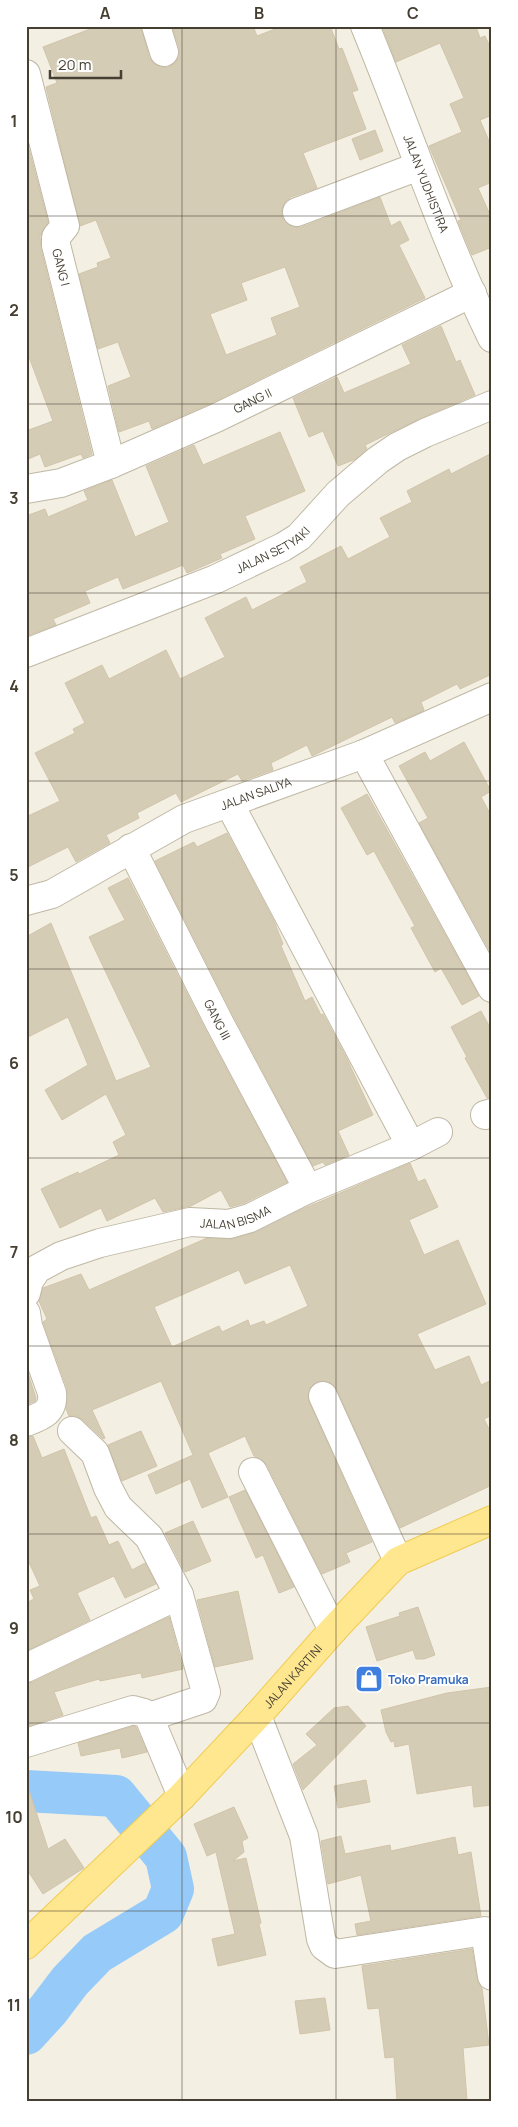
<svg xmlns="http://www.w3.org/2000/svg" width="518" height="2127" font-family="Manrope,sans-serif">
	<rect width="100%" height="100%" fill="#f3efe2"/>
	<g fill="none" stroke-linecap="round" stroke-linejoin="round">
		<path stroke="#96caf8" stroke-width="42" d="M26,1791l90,5 50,61 7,32 -10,24 -66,40 -27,28 -22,29 -22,24"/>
	</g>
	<g fill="#d5ccb6" stroke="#d2c4a9" fill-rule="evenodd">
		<path d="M98,26h43l8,31 5,7 7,3h7l7,-4 4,-7v-9l-7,-21h81l4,10 26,-10h47l9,23 3,-1 16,42 -6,2 14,37 -63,24 14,35 -26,9 -6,5 -3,7v8l6,7 7,3h7l78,-30 11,29 9,-5 9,19 -10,5 26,53 -216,106 -57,25 -3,-8 -30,11 -11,-46 23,-9 -13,-35 -20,7 -19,-75 19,-7 -1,-4 14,-5 -15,-38 -16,6 -34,-139 11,-4 -14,-36zM285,267l15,40 -29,11 6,17 -51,20 -16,-41 37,-14 -6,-17z"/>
		<path d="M382,26h96l-2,1 4,11 5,-2 7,15v64l-12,5 12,28v34l-14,6 14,31v28l-20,8 -14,-34 3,-1 -32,-74 33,-14 -12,-28 14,-6 -24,-55 -44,19z"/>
		<path d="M375,130l8,21 -23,9 -8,-21z"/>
		<path d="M26,138l22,84 -8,14 1,13 51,205 -9,4 -2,-4 -36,13 -5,-13 -14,6v-29l27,-10 -27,-72z"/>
		<path d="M441,326l15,36 4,-2 15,35 -56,24 -54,26 2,4 -11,10 -18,7 -15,-35 -14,6 -16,-39 44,-21 7,16 67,-29 -9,-19z"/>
		<path d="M280,432l25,59 -60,25 10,23 -35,15 2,4 -35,15 -4,-8 -60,24 -5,-12 -33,14 5,12 -37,16 3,6 -30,11v-120l19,-7 3,8 40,-17 -4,-9 28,-11 23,57 34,-15 -23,-56 48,-21 9,20z"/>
		<path d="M492,453v221l-32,15 -3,-5 -36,18 3,8 -1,1 -28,12 -3,-6 -80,39 -5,-11 -36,18 2,7 -31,11 -4,-7 -57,28 -5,-9 -39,20 2,5 -33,17 4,8 -34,19 -8,-15 -42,21v-51l34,-16 -25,-48 40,-20 -2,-4 12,-6 -20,-40 37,-18 7,14 57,-29 14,29 45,-22 -20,-39 41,-21 6,13 55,-28 -7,-15 41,-21 7,13 42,-22 -10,-19 32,-16 -5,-11 42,-22 2,5z"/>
		<path d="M464,742l27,49 -10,6 11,20v138l-73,-132 9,-5 -29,-52 26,-14 5,9z"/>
		<path d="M367,794l112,202 -17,9 -21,-37 -6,4 -24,-44 4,-2 -41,-75 -7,4 -26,-47z"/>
		<path d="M227,833l47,88 9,23 -2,2 24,55 7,-4 9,18 2,-1 23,43 27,58 -35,16 11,24 -24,10 -2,-3 -10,4 -79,-149 -79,-156 39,-19 3,5z"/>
		<path d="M128,878l78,153 81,151 -43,21 -14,4 -9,-17 -30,16 -28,6 -8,-14 -48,23 -6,-13 -41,20 -19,-39 37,-17 1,2 40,-19 -6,-13 13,-7 -20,-41 -44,26 -17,-30 43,-25 -20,-48 -42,21v-101l25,-14 65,158 35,-14 -62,-130 36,-17 -17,-32z"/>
		<path d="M481,1011l11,20v67h-5l-22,-40 2,-1 -16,-30z"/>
		<path d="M410,1163l8,19 7,-3 13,28 -29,13 15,35 34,-15 28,64 -69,30 18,36 34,-14 12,29 11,-5v35l-8,4 8,16v50l-92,43 -63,-138 -5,-6 -7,-3 -9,1 -5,5 -3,7 1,8 63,140 -26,11 4,9 -28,12 -55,-109 -6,-6 -7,-3 -9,-20 -37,17 20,44 -26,11 -12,-29 -34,15 -8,-19 45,-20 -32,-74 -69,29 13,28 -2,1 -21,-20 -6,-3h-7l-3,-7 1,-21 -24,-66 4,-3 -8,-18 4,-13 38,-14 8,16 118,-52 26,1 24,-7 46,-23zM290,1265l18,41 -42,19 -2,-4 -14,5 -2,-6 -26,12 -3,-6 -47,21 -18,-40 85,-37 6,14z"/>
		<path d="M26,1367l10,31 -1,3 -9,4z"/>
		<path d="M141,1431l16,35 -35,15 -14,-36z"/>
		<path d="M33,1436l9,22 22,-9 27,69 5,-2 13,29 9,-4 14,29 13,-7 11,21 -31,14 -11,-22 -37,17 13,27 -64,31v-48l8,-4 -4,-9 10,-4 -14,-30v-119z"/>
		<path d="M245,1490l49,97 -15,6 -16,-38 -7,3 -27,-61z"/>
		<path d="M193,1521l18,40 -26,11 -20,-39z"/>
		<path d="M238,1591l15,68 -38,8 -18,-67z"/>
		<path d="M418,1607l17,48 -11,4h-8l-3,-9 -36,11 -11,-34 34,-11 -1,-3z"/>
		<path d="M169,1617l14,52 -41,9 -1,-5 -41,8 -1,-2 -45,13 9,23 -37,12v-44l7,-1z"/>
		<path d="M492,1687v118l-18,2 -2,-22 -55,9 -8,-50 -14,3 -1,-6 -3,1 -5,-10 -5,-22 66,-17z"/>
		<path d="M348,1706l18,20 -63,64 -10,-26 24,-19 -11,-11 28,-26z"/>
		<path d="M133,1726l3,1 11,25 -25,6 -2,-10 -39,8 -3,-13z"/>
		<path d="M366,1780l4,22 -32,6 -4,-22z"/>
		<path d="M30,1793l18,56 17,-10 19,29 -41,26 -17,-26v-74z"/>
		<path d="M234,1807l14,31 -6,3 2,11 -11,9 13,-3 15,65 -2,1 7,31 -48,11 -6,-27 23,-5 -19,-82 -9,4 -13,-32z"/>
		<path d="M341,1836l4,18 45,-9 1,6 64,-14 3,18 13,-3 10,64 -124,19 -2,-11 16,-3 -10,-46 -33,9 -7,-43z"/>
		<path d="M472,1949l5,29 5,10 7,57 -26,3 4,53h-70l-3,-44 -9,1 -6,-50 -11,1 -6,-43z"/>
		<path d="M325,1998l5,32 -30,4 -5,-33z"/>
	</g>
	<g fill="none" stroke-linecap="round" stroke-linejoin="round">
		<defs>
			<g id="minor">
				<path d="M156,26l8,26"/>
				<path id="s1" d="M365,26c43,104 78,211 127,312"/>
				<path id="s2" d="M26,74l39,152 -9,11v8l55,219"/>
				<path d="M297,212l122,-46"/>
				<path id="s3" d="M26,489l35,-6 50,-19 105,-46 256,-125"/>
				<path id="s4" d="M26,653l190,-74 67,-32 16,-10 39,-43 40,-34 19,-13 28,-14 67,-28"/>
				<path d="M364,754l128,234"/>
				<path d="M229,803l182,343"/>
				<path id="s5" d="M131,848l89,176 88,165"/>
				<path id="s6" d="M26,901l26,-7 132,-75 180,-65 128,-57"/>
				<path d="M485,1115l7,-2"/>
				<path id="s7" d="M26,1293l3,-12 8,-12 24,-13 39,-13 90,-21 39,2 21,-6 58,-29 103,-43 27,-14"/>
				<path d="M26,1313l2,13 24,67c2,19 -10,23 -26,29"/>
				<path d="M323,1396l75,165"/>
				<path d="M72,1431l23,22 13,35 10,19 31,30 30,58 27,97 -3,7 -54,18"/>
				<path d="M253,1472l80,158"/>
				<path d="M26,1668l153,-73"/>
				<path d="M257,1716l47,120 17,103 3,7 11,8 150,-23 7,45"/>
				<path d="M26,1743l107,-33 11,3 5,4 33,79"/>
			</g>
			<g id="major">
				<path id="s8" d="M26,1945l156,-149 75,-80 76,-86 65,-69 94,-41"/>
			</g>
		</defs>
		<use href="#minor" stroke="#bfb8a4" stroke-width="30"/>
		<use href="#major" stroke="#f1cc52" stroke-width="30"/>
		<use href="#minor" stroke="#fff" stroke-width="28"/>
		<use href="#major" stroke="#ffe78f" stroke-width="28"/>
	</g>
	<path fill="none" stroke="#453f32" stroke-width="1" stroke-opacity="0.55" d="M182,26v2075M336,26v2075M26,216h466M26,404h466M26,593h466M26,781h466M26,969h466M26,1158h466M26,1346h466M26,1534h466M26,1723h466M26,1911h466"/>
	<defs>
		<symbol id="shop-square" viewBox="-11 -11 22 22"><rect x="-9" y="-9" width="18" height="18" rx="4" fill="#3f7fe0" stroke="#fff"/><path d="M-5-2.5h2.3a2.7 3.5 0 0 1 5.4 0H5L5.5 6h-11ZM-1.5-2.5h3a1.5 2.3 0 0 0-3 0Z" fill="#fff"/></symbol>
	</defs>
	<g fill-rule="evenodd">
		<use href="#shop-square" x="353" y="1663" width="32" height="32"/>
	</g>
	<g text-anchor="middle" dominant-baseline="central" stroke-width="4" stroke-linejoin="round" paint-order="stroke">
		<g font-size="12" fill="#453f32" stroke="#fff">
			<text stroke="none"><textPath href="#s1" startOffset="169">JALAN YUDHISTIRA</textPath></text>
			<text stroke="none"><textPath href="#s2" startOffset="202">GANG I</textPath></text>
			<text stroke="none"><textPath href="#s3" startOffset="244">GANG II</textPath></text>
			<text stroke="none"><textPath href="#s4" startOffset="268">JALAN SETYAKI</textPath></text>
			<text stroke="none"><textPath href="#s6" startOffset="255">JALAN SALIYA</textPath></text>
			<text stroke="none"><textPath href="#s5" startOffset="192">GANG III</textPath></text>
			<text stroke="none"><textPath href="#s7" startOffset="234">JALAN BISMA</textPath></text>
			<text stroke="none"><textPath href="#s8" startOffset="379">JALAN KARTINI</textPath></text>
		</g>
		<g font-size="12" font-weight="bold" fill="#366cbe" stroke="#fff" text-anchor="start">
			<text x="388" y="1679">Toko Pramuka</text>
		</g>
	</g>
	<rect width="518" height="2127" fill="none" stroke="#ffffff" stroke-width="55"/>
	<path d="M50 70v8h71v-8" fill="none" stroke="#453f32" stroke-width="2.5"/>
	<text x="58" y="70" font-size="15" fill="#453f32" stroke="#ffffff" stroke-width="4" paint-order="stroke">20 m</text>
	<rect x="28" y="28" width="462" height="2072" fill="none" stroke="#453f32" stroke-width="2"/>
	<g font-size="16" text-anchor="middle" font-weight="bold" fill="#453f32">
		<text x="105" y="19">A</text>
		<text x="259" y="19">B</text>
		<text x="413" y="19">C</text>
		<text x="14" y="127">1</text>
		<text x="14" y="316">2</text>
		<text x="14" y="504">3</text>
		<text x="14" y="692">4</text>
		<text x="14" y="881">5</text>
		<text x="14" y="1069">6</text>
		<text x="14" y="1258">7</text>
		<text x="14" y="1446">8</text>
		<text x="14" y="1634">9</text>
		<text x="14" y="1823">10</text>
		<text x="14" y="2011">11</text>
	</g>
</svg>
